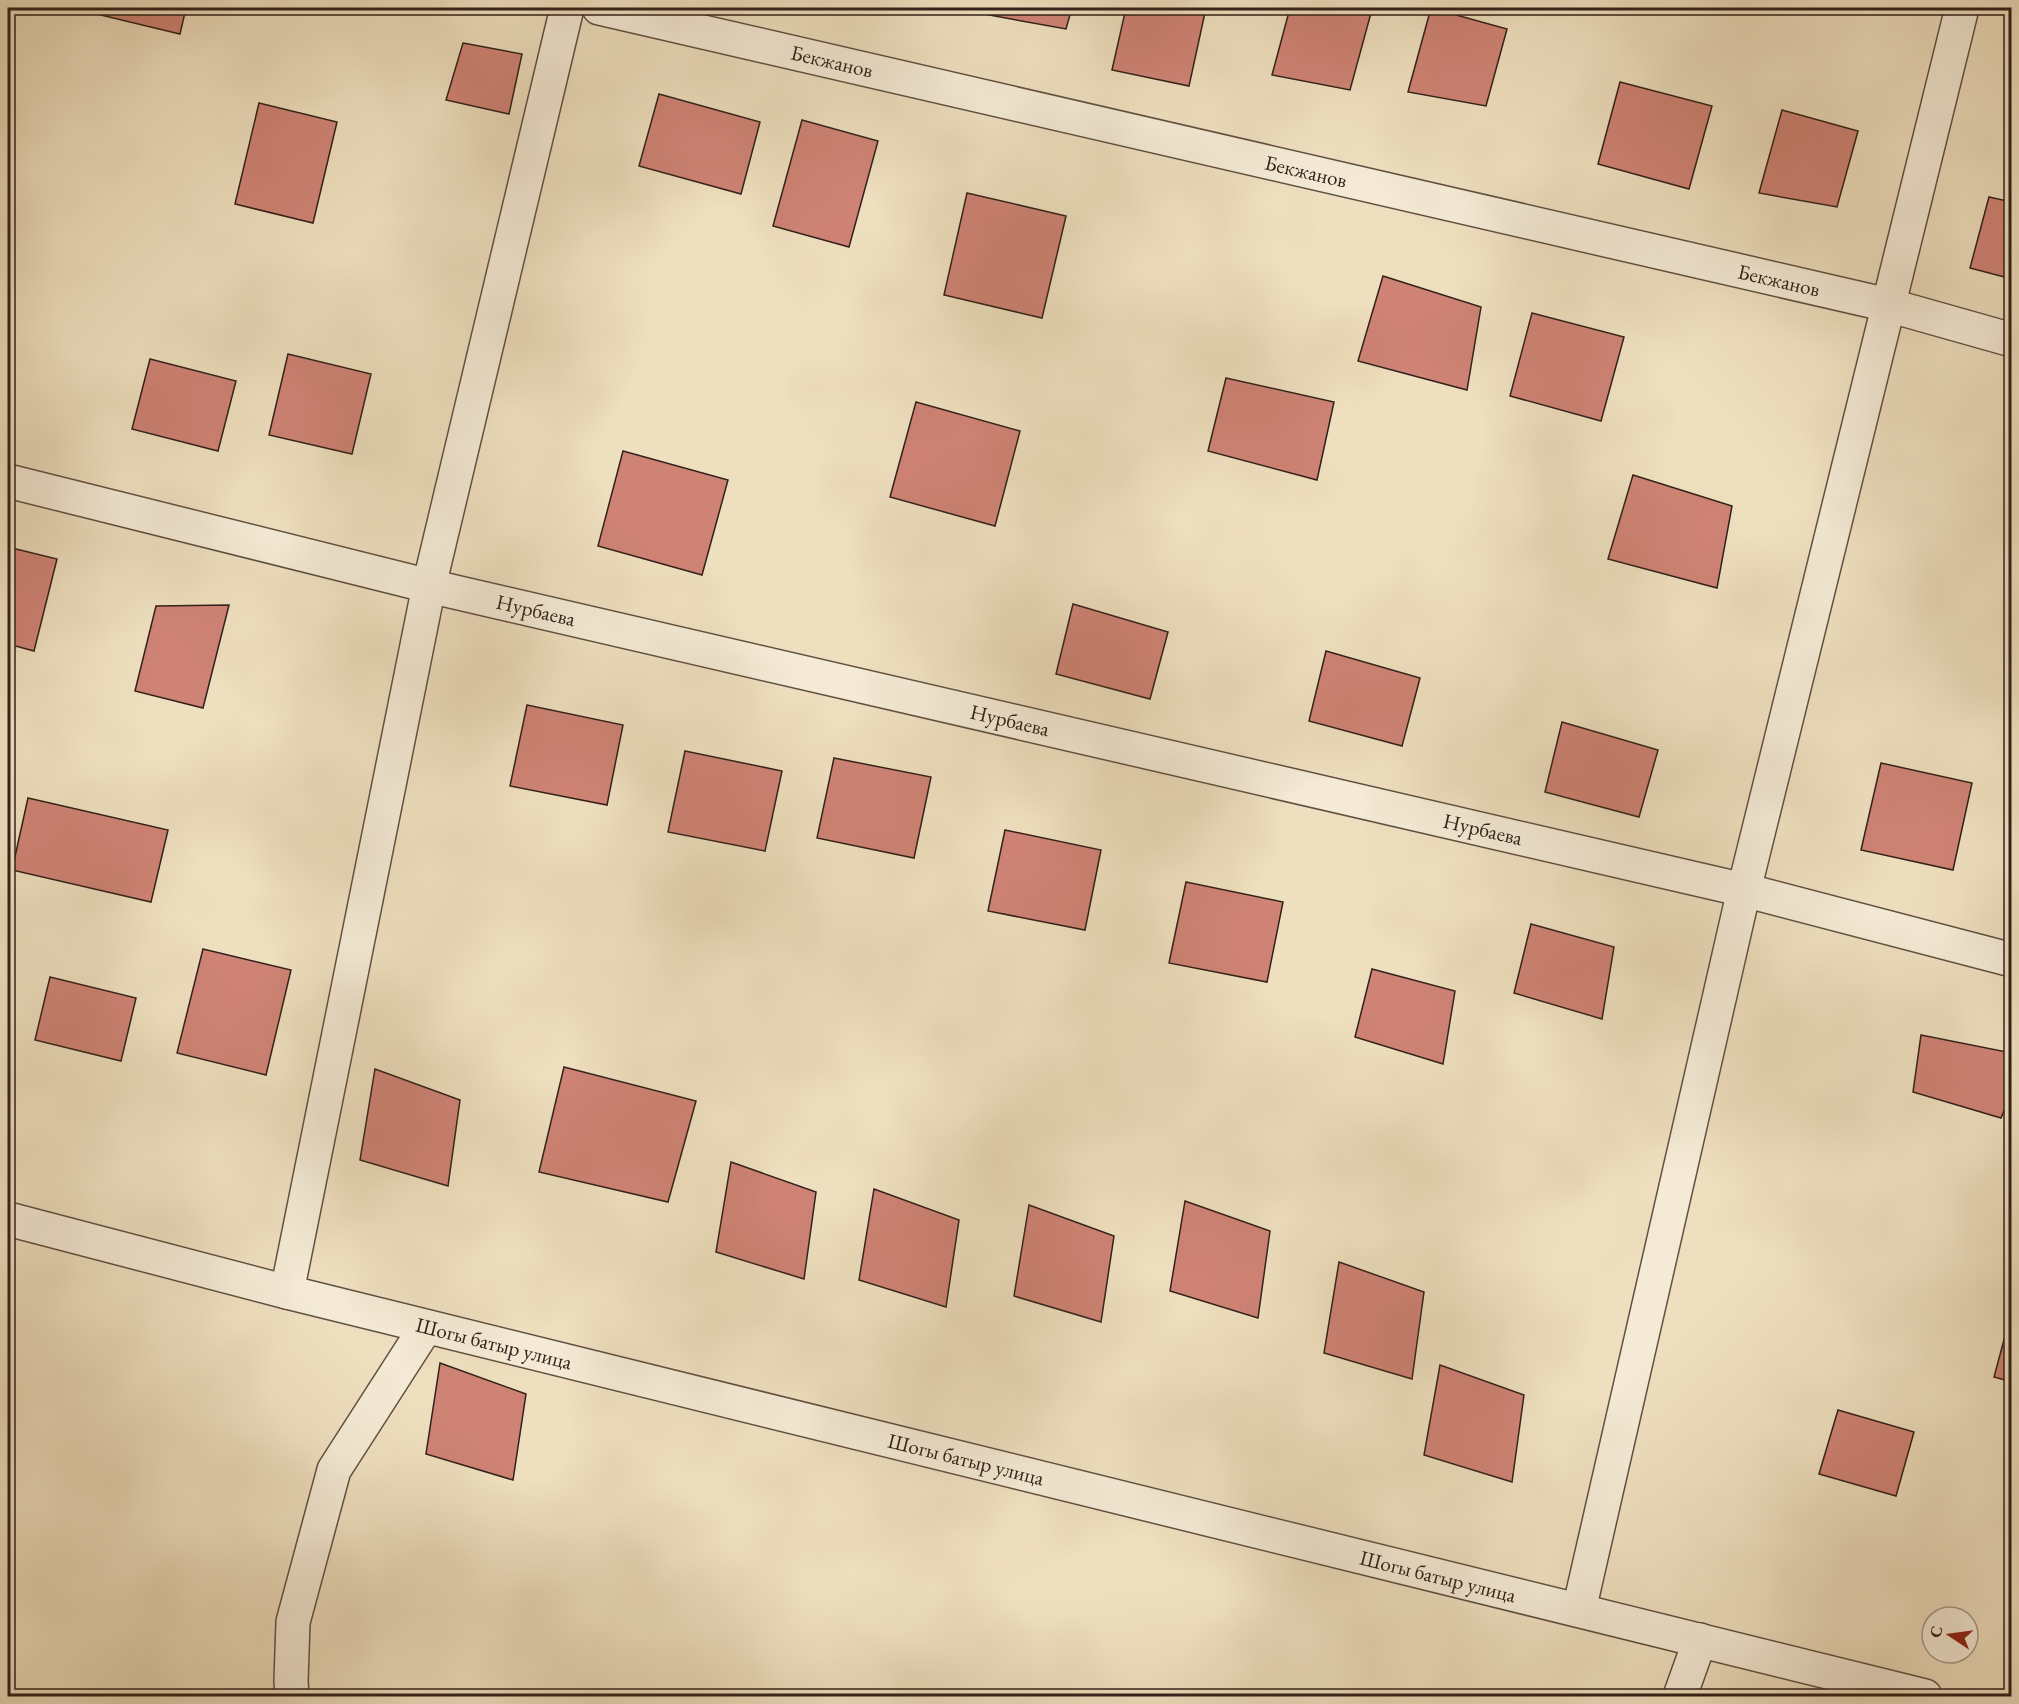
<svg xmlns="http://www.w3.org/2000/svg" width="2019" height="1704" font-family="'EB Garamond',serif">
	<rect width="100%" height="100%" fill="#eedfbe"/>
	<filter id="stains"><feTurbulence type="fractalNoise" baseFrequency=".00333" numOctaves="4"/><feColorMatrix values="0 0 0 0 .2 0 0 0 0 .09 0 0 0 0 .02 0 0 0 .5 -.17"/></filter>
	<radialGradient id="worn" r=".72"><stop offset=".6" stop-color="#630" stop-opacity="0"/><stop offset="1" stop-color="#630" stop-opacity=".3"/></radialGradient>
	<g fill="#cf8375" stroke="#32211a" stroke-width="1.5">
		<path d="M85,8h101l-6,26 -96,-23z"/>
		<path d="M991,8h81l-6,21 -77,-14z"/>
		<path d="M1126,8h80l-17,78 -77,-16z"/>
		<path d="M1290,8h61l20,5 -21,77 -78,-15z"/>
		<path d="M1431,8l76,21 -21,77 -78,-14z"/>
		<path d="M463,43l59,11 -13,60 -63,-14z"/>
		<path d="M1620,82l92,24 -23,83 -91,-25z"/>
		<path d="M659,94l101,28 -19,72 -102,-28z"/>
		<path d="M259,103l78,19 -24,101 -78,-19z"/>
		<path d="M1782,110l76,21 -21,76 -78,-14z"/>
		<path d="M802,120l76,21 -29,106 -76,-21z"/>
		<path d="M967,193l99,23 -24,102 -98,-23z"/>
		<path d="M1989,197l23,5v77l-42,-11z"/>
		<path d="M1383,276l98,31 -14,83 -109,-29z"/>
		<path d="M1532,313l92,24 -23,84 -91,-25z"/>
		<path d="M288,354l83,20 -19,80 -83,-19z"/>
		<path d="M150,359l86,22 -18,70 -86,-22z"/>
		<path d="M1226,378l108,24 -17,78 -109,-29z"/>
		<path d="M916,402l104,29 -25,95 -105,-29z"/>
		<path d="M623,451l105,29 -26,95 -104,-29z"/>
		<path d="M1633,475l99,31 -15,82 -109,-29z"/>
		<path d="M8,547l49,12 -23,92 -26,-7z"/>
		<path d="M1073,604l95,28 -18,67 -94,-25z"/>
		<path d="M229,605l-26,103 -68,-17 21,-85z"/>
		<path d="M1326,651l94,27 -18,68 -93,-25z"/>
		<path d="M527,705l96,20 -16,80 -97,-19z"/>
		<path d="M1562,722l96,28 -19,67 -94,-25z"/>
		<path d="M685,751l97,20 -17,80 -97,-19z"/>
		<path d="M834,758l97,19 -17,81 -97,-20z"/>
		<path d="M1881,763l91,20 -19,87 -92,-20z"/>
		<path d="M28,798l140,32 -17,72 -139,-32z"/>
		<path d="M1005,830l96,20 -16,80 -97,-19z"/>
		<path d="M1186,882l97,20 -16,80 -98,-19z"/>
		<path d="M1531,924l83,23 -12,72 -88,-26z"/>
		<path d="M203,949l88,21 -25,105 -89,-22z"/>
		<path d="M1372,969l83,22 -12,73 -88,-27z"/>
		<path d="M50,977l86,21 -15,63 -86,-21z"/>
		<path d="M1921,1035l91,18v38l-11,27 -88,-26z"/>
		<path d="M564,1067l132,34 -28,101 -129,-30z"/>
		<path d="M375,1069l85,31 -12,86 -88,-26z"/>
		<path d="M731,1162l85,30 -12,87 -88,-27z"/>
		<path d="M874,1189l85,31 -13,87 -87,-27z"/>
		<path d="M1185,1201l85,30 -12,87 -88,-27z"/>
		<path d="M1029,1205l85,31 -13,86 -87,-26z"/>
		<path d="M1339,1262l85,30 -12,87 -88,-26z"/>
		<path d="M2012,1310v72l-18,-5z"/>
		<path d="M440,1363l86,31 -13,86 -87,-26z"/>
		<path d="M1440,1365l84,30 -12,87 -88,-27z"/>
		<path d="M1838,1410l76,22 -18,64 -77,-22z"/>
	</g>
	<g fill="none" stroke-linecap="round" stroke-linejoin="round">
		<defs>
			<g id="minor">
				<path d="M599,8l1289,297 124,35"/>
				<path d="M8,481l421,105 1315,304 268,70"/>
				<path d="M287,1292l142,-706 138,-578"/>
				<path d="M1579,1610l165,-720 218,-882"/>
				<path d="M292,1696l-1,-15 2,-59 41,-152 92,-143"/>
				<path d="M1680,1696l20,-56"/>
			</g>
			<path id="tertiary" d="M8,1219l279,73 1638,404"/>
		</defs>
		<use href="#minor" stroke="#615043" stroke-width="36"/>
		<use href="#tertiary" stroke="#615043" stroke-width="36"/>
		<use href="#minor" stroke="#f4ead5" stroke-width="33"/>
		<use href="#tertiary" stroke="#f4ead5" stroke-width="33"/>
	</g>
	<g text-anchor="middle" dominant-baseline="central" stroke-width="4.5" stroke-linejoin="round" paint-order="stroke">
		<g font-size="21" fill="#32211a" stroke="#f4ead5">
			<text transform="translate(832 61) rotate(13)">Бекжанов</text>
			<text transform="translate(1306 171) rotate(13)">Бекжанов</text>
			<text transform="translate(1779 280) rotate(13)">Бекжанов</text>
			<text transform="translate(536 610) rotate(13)">Нурбаева</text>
			<text transform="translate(1010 720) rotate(13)">Нурбаева</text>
			<text transform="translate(1483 829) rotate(13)">Нурбаева</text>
			<text transform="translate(494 1343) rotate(14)">Шогы батыр улица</text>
			<text transform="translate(966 1459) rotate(14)">Шогы батыр улица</text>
			<text transform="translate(1438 1576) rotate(14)">Шогы батыр улица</text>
		</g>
	</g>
	<rect width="2019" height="1704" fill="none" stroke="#eedfbe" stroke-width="30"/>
	<rect x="9" y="9" width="2001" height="1686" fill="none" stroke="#32211a" stroke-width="3"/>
	<rect x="15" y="15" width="1989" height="1674" fill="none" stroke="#32211a" stroke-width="1.5"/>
	<g transform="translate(1950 1635) rotate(283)"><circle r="28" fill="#f4ead5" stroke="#a69a8a" stroke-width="1.5"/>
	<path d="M0-4.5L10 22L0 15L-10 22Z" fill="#8f2418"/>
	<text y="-9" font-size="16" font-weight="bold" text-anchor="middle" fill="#32211a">С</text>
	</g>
	<rect width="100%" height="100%" filter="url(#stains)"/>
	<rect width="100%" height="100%" fill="url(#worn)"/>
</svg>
